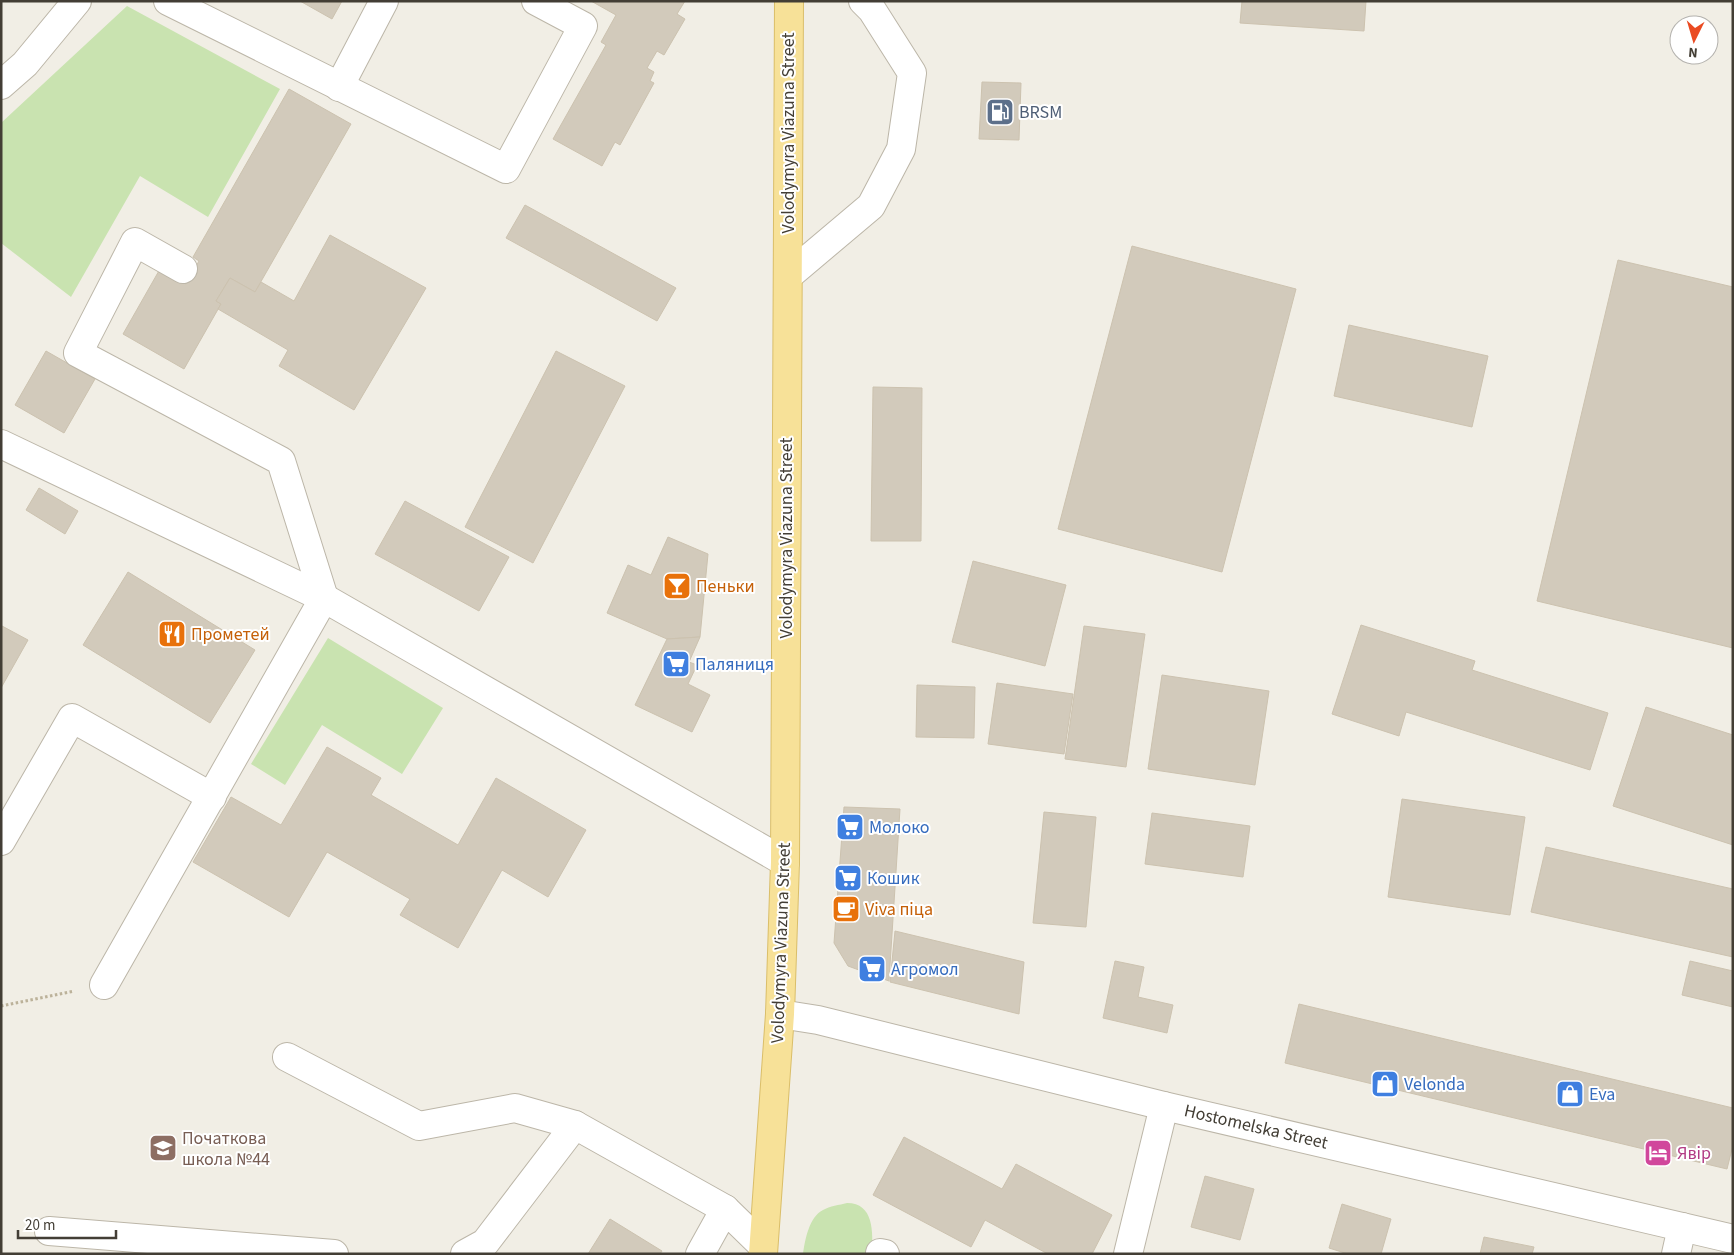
<svg xmlns="http://www.w3.org/2000/svg" width="1734" height="1255" font-family="'Source Sans 3',sans-serif">
	<rect width="100%" height="100%" fill="#f1eee5"/>
	<g fill="#c9e3b0">
		<path d="M127,6l153,83 -72,128 -68,-41 -69,121 -70,-54v-120z"/>
		<path d="M328,638l115,70 -41,66 -80,-49 -37,60 -34,-21z"/>
		<path d="M847,1203c27,0 26,29 25,51h-69c2,-14 6,-37 20,-44 7,-4 16,-5 24,-7z"/>
	</g>
	<g fill="#d2cabb" stroke="#ccc2af">
		<path d="M300,1h42l-10,18z"/>
		<path d="M591,1h94l-8,13 8,5 -21,36 -7,-4 -10,17 7,4 -4,9 4,2 -34,62 -5,-3 -13,24 -49,-27 53,-94 -5,-3 15,-27z"/>
		<path d="M1242,1h124l-2,30 -124,-8z"/>
		<path d="M982,82l39,1 -2,57 -40,-1z"/>
		<path d="M289,89l62,35 -96,168 -25,-14 -14,23 5,3 -37,65 -61,-35 37,-65 26,15 13,-23 -6,-4z"/>
		<path d="M525,205l151,83 -19,33 -151,-83z"/>
		<path d="M330,235l96,53 -72,122 -75,-44 9,-16 -70,-41 3,-5 -5,-3 14,-23 25,14 6,-10 33,19z"/>
		<path d="M1132,246l164,43 -74,283 -164,-43z"/>
		<path d="M1618,260l115,27v361l-196,-47z"/>
		<path d="M1349,325l139,31 -16,71 -138,-31z"/>
		<path d="M46,351l49,28 -31,54 -49,-28z"/>
		<path d="M556,351l69,35 -92,177 -68,-36z"/>
		<path d="M873,387l49,1 -1,153h-50z"/>
		<path d="M39,488l39,23 -13,23 -39,-24z"/>
		<path d="M405,501l104,56 -30,54 -104,-57z"/>
		<path d="M668,537l40,17 -8,83 -33,2 -60,-26 21,-48 23,10z"/>
		<path d="M973,561l93,24 -21,81 -93,-24z"/>
		<path d="M128,572l127,78 -45,73 -127,-78z"/>
		<path d="M1361,625l114,36 -3,9 136,43 -18,57 -184,-58 -7,24 -67,-22z"/>
		<path d="M2,626l26,14 -27,48v-61z"/>
		<path d="M1084,626l61,8 -19,133 -61,-8z"/>
		<path d="M700,637l-11,25 8,3 -9,19 22,11 -18,37 -57,-27 32,-66z"/>
		<path d="M1162,675l107,16 -14,94 -107,-16z"/>
		<path d="M997,683l76,11 -9,60 -76,-10z"/>
		<path d="M917,685l58,2 -1,51 -58,-1z"/>
		<path d="M1646,707l87,28v110l-120,-39z"/>
		<path d="M327,747l54,31 -10,17 87,50 38,-67 90,52 -38,67 -46,-27 -44,78 -58,-33 10,-16 -83,-47 -38,65 -96,-55 38,-65 50,28z"/>
		<path d="M1402,799l123,18 -15,98 -122,-18z"/>
		<path d="M844,807l56,2 -11,172 -41,-15 -14,-23z"/>
		<path d="M1044,812l52,5 -10,110 -53,-4z"/>
		<path d="M1152,813l98,13 -7,51 -98,-13z"/>
		<path d="M1546,847l187,42v68l-202,-45z"/>
		<path d="M895,931l129,31 -5,52 -129,-32z"/>
		<path d="M1115,961l29,6 -6,30 35,8 -6,28 -64,-15z"/>
		<path d="M1690,961l43,10v36l-51,-12z"/>
		<path d="M1299,1004l434,104v37l-6,24 -442,-106z"/>
		<path d="M904,1137l98,52 14,-25 96,51 -20,39h-44l-63,-34 -14,27 -98,-52z"/>
		<path d="M1205,1176l49,13 -14,51 -49,-13z"/>
		<path d="M1342,1204l49,15 -10,35h-33l-19,-6z"/>
		<path d="M610,1219l52,32 -2,3h-72z"/>
		<path d="M1484,1237l50,10 -2,7h-52z"/>
	</g>
	<g fill="none" stroke-linecap="round" stroke-linejoin="round">
		<defs>
			<g id="minor">
				<path d="M168,1l338,168 77,-143 -47,-25"/>
				<path d="M1,85l24,-21 52,-63"/>
				<path d="M339,87l45,-86"/>
				<path d="M788,276l83,-70 30,-57 11,-76 -40,-63 -9,-9"/>
				<path d="M1,444l323,154 461,264"/>
				<path d="M1,841l71,-123 140,79"/>
				<path d="M104,985l220,-387 -43,-137 -203,-108 57,-111 48,27"/>
				<path d="M780,1014l38,6 346,86 569,133"/>
				<path d="M287,1057l132,69 96,-18 60,17 150,84"/>
				<path d="M49,1231l285,23"/>
				<path d="M880,1253l5,1"/>
				<path d="M465,1254l20,-11 90,-118"/>
				<path d="M700,1254l25,-45 38,37"/>
				<path d="M1128,1254l36,-148"/>
				<path d="M1676,1254l6,-27"/>
			</g>
			<path id="major" d="M763,1254l17,-240 5,-152 4,-861"/>
		</defs>
		<use href="#minor" stroke="#bcb6a8" stroke-width="30"/>
		<use href="#major" stroke="#dabe69" stroke-width="30"/>
		<path stroke="#bcb29a" stroke-width="3" stroke-dasharray="2.5 2.5" stroke-linecap="butt" d="M1,1006l73,-15"/>
		<use href="#minor" stroke="#fff" stroke-width="28"/>
		<use href="#major" stroke="#f7e198" stroke-width="28"/>
	</g>
	<defs>
		<symbol id="fuel-square" viewBox="-11 -11 22 22"><rect x="-9" y="-9" width="18" height="18" rx="4" fill="#5c6f8a" stroke="#fff"/><path d="M-5.5-6h7V0h2V4h1.3V-2.5L3-4.5l.8-.8L6-3V5H2.5V1h-1V6h-7ZM-4.2-4.7v3.2H.2V-4.7Z" fill="#fff"/></symbol>
		<symbol id="bar-square" viewBox="-11 -11 22 22"><rect x="-9" y="-9" width="18" height="18" rx="4" fill="#e8710a" stroke="#fff"/><path d="M-6-5H6L.8 .8V4.5H3.5V6h-7V4.5H-.8V.8Z" fill="#fff"/></symbol>
		<symbol id="restaurant-square" viewBox="-11 -11 22 22"><rect x="-9" y="-9" width="18" height="18" rx="4" fill="#e8710a" stroke="#fff"/><path d="M-5-6h1v4h1v-4h1v4h1v-4h1v5L-1.5 .5V6h-2V.5L-5-1ZM5-6V6H3V1.5H1.5Q1.5-4 5-6Z" fill="#fff"/></symbol>
		<symbol id="supermarket-square" viewBox="-11 -11 22 22"><rect x="-9" y="-9" width="18" height="18" rx="4" fill="#3f7fe0" stroke="#fff"/><path d="M-6-5.5h2.5l.6 2H6L4.5 2H-2.5L-4.4-4H-6ZM-1.5 3.2a1.3 1.3 0 1 0 .1 0ZM3 3.2a1.3 1.3 0 1 0 .1 0Z" fill="#fff"/></symbol>
		<symbol id="cafe-square" viewBox="-11 -11 22 22"><rect x="-9" y="-9" width="18" height="18" rx="4" fill="#e8710a" stroke="#fff"/><path d="M-5.5-4.5H6V0H3Q3 3.5 0 3.5H-2.5Q-5.5 3.5-5.5 0ZM3-3.2v2h1.7v-2ZM-6 4.5H4V6H-6Z" fill="#fff"/></symbol>
		<symbol id="shop-square" viewBox="-11 -11 22 22"><rect x="-9" y="-9" width="18" height="18" rx="4" fill="#3f7fe0" stroke="#fff"/><path d="M-5-2.5h2.3a2.7 3.5 0 0 1 5.4 0H5L5.5 6h-11ZM-1.5-2.5h3a1.5 2.3 0 0 0-3 0Z" fill="#fff"/></symbol>
		<symbol id="school-square" viewBox="-11 -11 22 22"><rect x="-9" y="-9" width="18" height="18" rx="4" fill="#8d6e63" stroke="#fff"/><path d="M0-5L7-2L0 1L-7-2ZM-4 1L0 2.5L4 1V4Q0 6-4 4Z" fill="#fff"/></symbol>
		<symbol id="hotel-square" viewBox="-11 -11 22 22"><rect x="-9" y="-9" width="18" height="18" rx="4" fill="#d1479c" stroke="#fff"/><path d="M-6-4.5h1.5V1H6V5H4.5V3h-9V5H-6ZM-4 0a1.8 1.8 0 1 1 3.6 0ZM.5 0V-2.5h3Q6-2.5 6 0Z" fill="#fff"/></symbol>
	</defs>
	<g fill-rule="evenodd">
		<use href="#fuel-square" x="984" y="96" width="32" height="32"/>
		<use href="#bar-square" x="661" y="570" width="32" height="32"/>
		<use href="#restaurant-square" x="156" y="618" width="32" height="32"/>
		<use href="#supermarket-square" x="660" y="648" width="32" height="32"/>
		<use href="#supermarket-square" x="834" y="811" width="32" height="32"/>
		<use href="#supermarket-square" x="832" y="862" width="32" height="32"/>
		<use href="#cafe-square" x="830" y="893" width="32" height="32"/>
		<use href="#supermarket-square" x="856" y="953" width="32" height="32"/>
		<use href="#shop-square" x="1369" y="1068" width="32" height="32"/>
		<use href="#shop-square" x="1554" y="1078" width="32" height="32"/>
		<use href="#school-square" x="147" y="1132" width="32" height="32"/>
		<use href="#hotel-square" x="1642" y="1137" width="32" height="32"/>
	</g>
	<g text-anchor="middle" dominant-baseline="central" stroke-width="4" stroke-linejoin="round" paint-order="stroke">
		<g font-size="18" fill="#4e5e75" stroke="#fff" text-anchor="start">
			<text x="1019" y="112">BRSM</text>
		</g>
		<g font-size="18" fill="#433e35" stroke="#fff">
			<text transform="translate(788 133) rotate(-90)">Volodymyra Viazuna Street</text>
			<text transform="translate(786 538) rotate(-90)">Volodymyra Viazuna Street</text>
			<text transform="translate(781 943) rotate(-88)">Volodymyra Viazuna Street</text>
			<text transform="translate(1256 1127) rotate(13)">Hostomelska Street</text>
		</g>
		<g font-size="18" fill="#c56008" stroke="#fff" text-anchor="start">
			<text x="696" y="586">Пеньки</text>
			<text x="191" y="634">Прометей</text>
			<text x="865" y="909">Viva піца</text>
		</g>
		<g font-size="18" fill="#366cbe" stroke="#fff" text-anchor="start">
			<text x="695" y="664">Паляниця</text>
			<text x="869" y="827">Молоко</text>
			<text x="867" y="878">Кошик</text>
			<text x="891" y="969">Агромол</text>
			<text x="1404" y="1084">Velonda</text>
			<text x="1589" y="1094">Eva</text>
		</g>
		<g font-size="18" fill="#785e54" stroke="#fff" text-anchor="start">
			<text x="182" y="1138">Початкова<tspan x="182" dy="21">школа №44</tspan></text>
		</g>
		<g font-size="18" fill="#b23c85" stroke="#fff" text-anchor="start">
			<text x="1677" y="1153">Явір</text>
		</g>
	</g>
	<rect width="1734" height="1255" fill="none" stroke="#433e35" stroke-width="5"/>
	<g transform="translate(1694 40) rotate(185)"><circle r="24" fill="#ffffff" stroke="#b4b2ae"/>
	<path d="M0-4L9 19L0 12L-9 19Z" fill="#ea4b22"/>
	<text y="-8" font-size="14" font-weight="bold" text-anchor="middle" fill="#433e35">N</text>
	</g>
	<path d="M18 1230v8h98v-8" fill="none" stroke="#433e35" stroke-width="2.5"/>
	<text x="25" y="1230" font-size="15" fill="#433e35" stroke="#ffffff" stroke-width="4" paint-order="stroke">20 m</text>
</svg>
